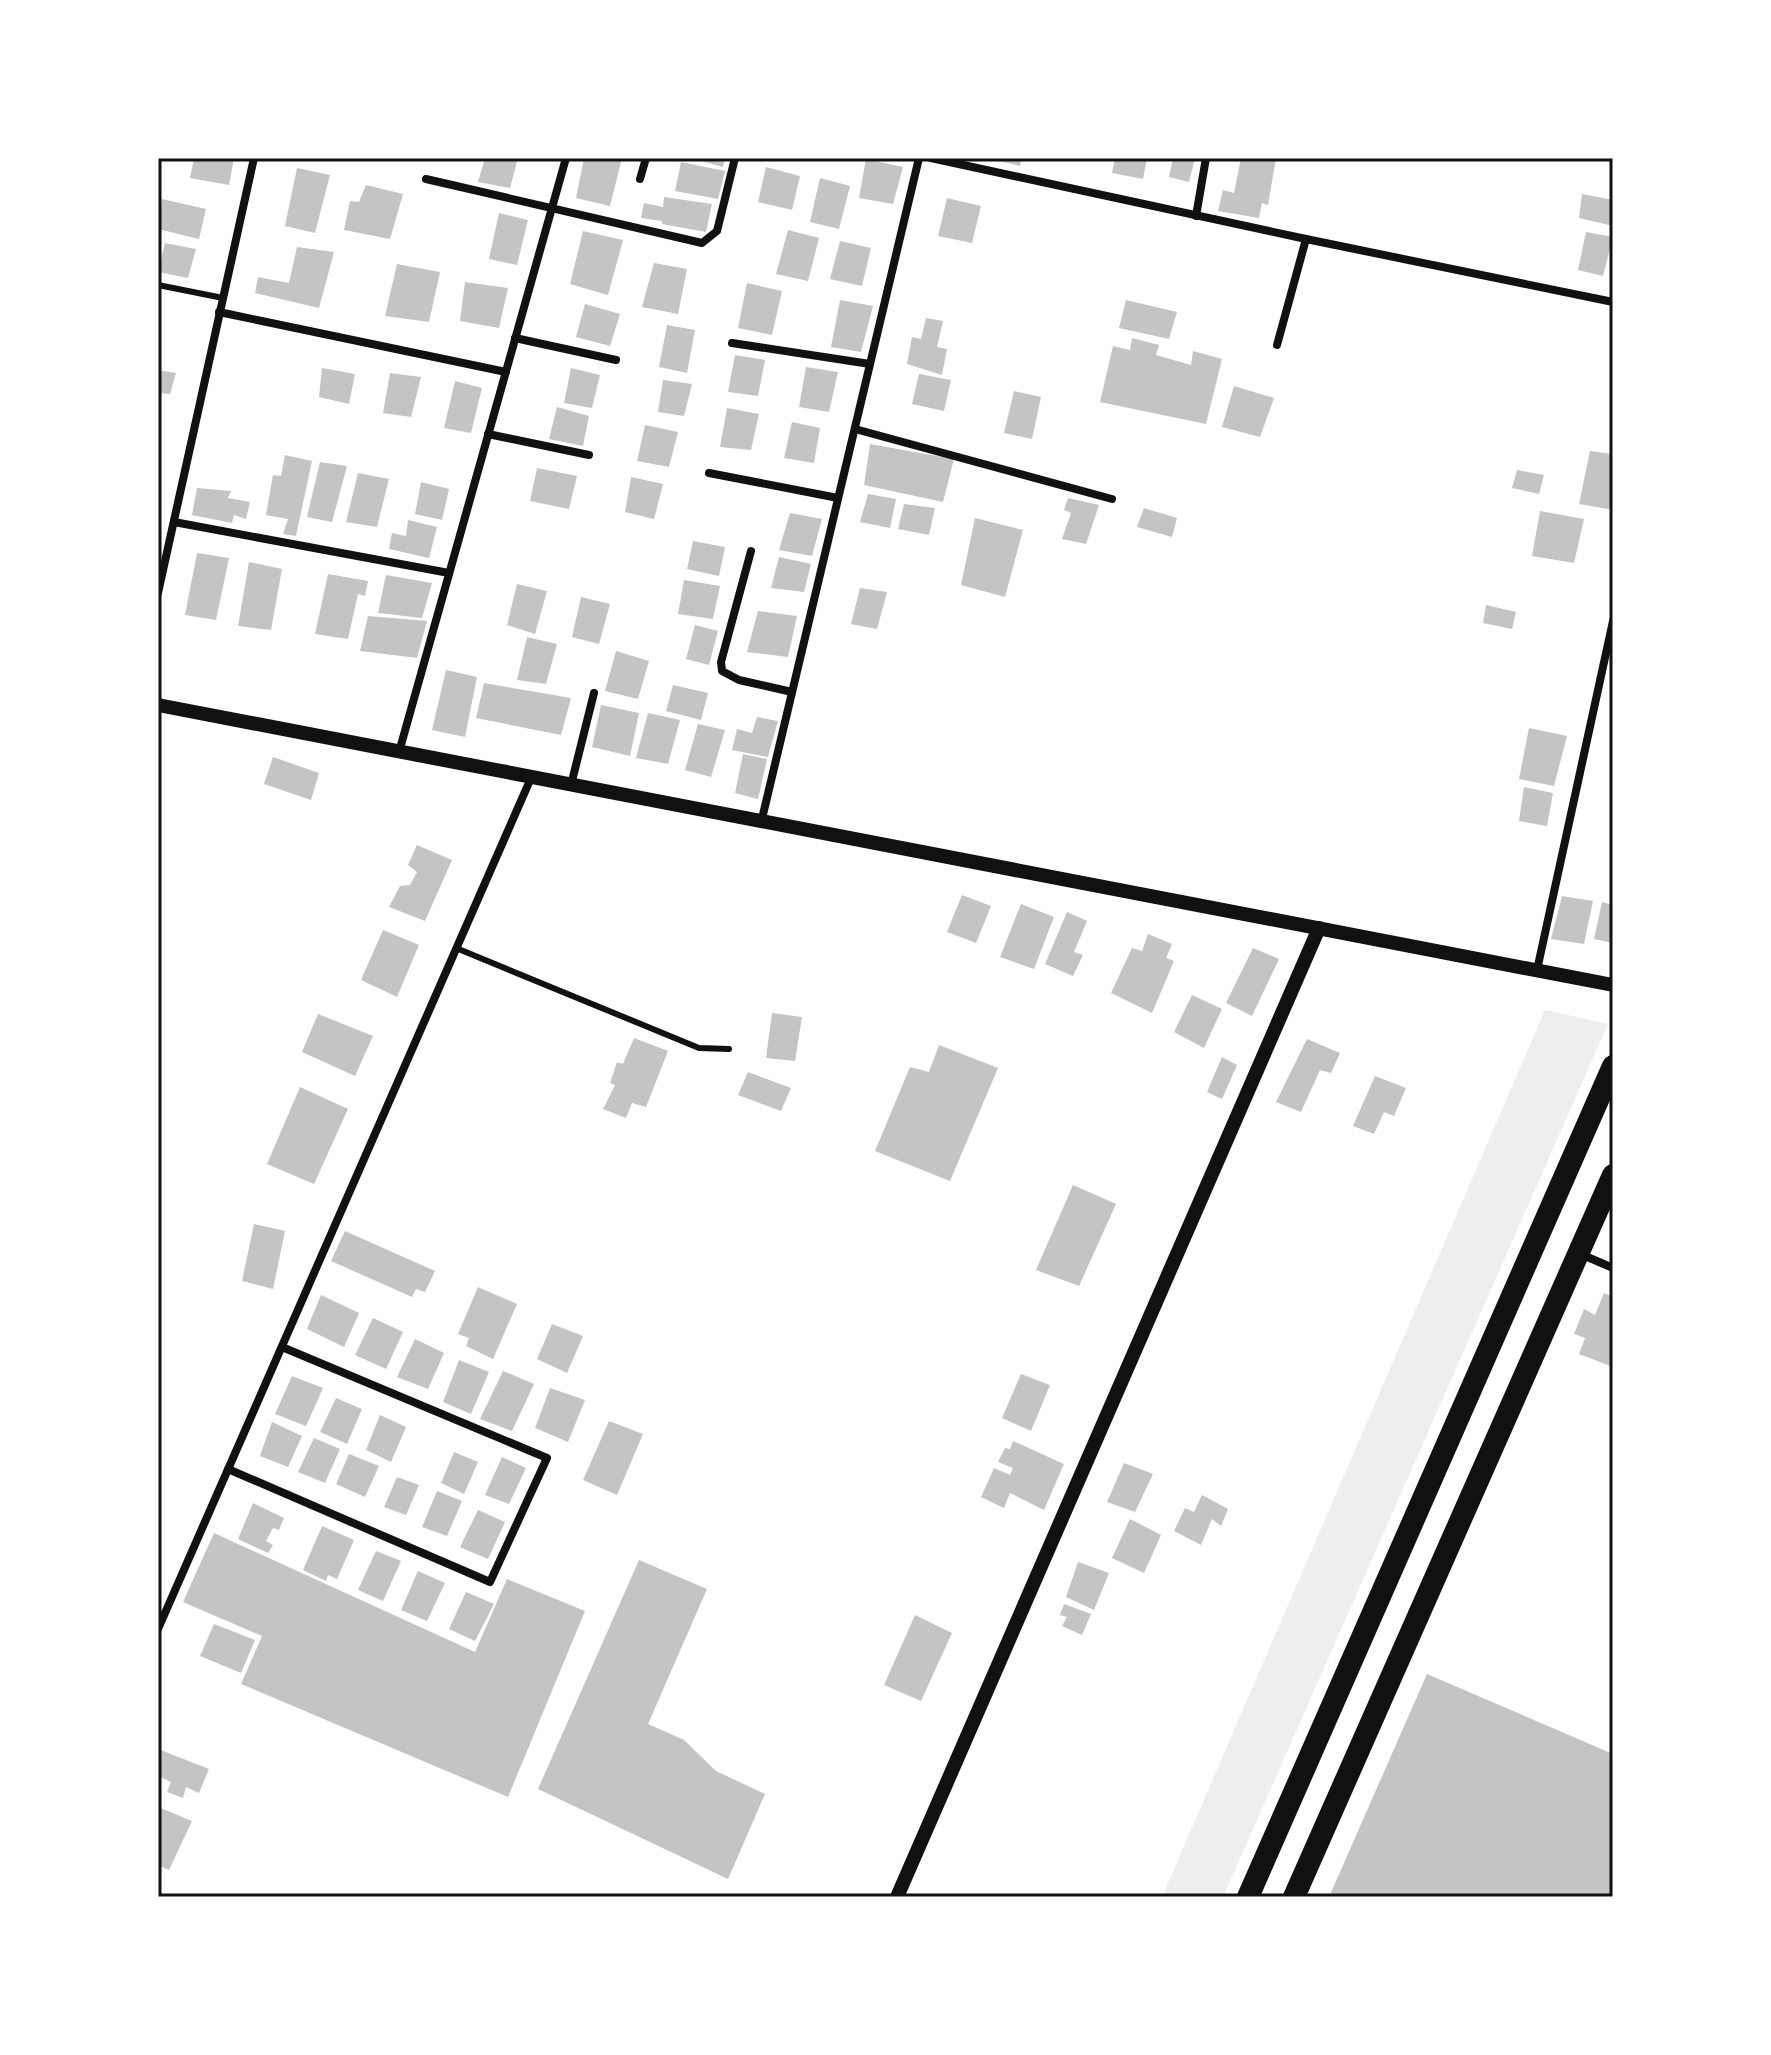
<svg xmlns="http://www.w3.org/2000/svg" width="1771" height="2055" font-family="Arial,sans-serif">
	<rect width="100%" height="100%" fill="#fff"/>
	<path fill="#eee" d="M1545,1010l63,14 -385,873h-61z"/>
	<g fill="#c4c4c4">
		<path d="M194,158h40l-5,27 -39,-7z"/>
		<path d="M485,158h33l-8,30 -32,-6z"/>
		<path d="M584,158h38l-12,48 -34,-8z"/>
		<path d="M691,158h34l-2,9z"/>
		<path d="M987,158h35l-2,8z"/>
		<path d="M1115,158h32l-4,21 -31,-6z"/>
		<path d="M1173,158h22l-6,24 -20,-5z"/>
		<path d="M1241,158h35l-8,47 -6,-2 -3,15 -41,-7 5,-21 11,3z"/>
		<path d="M866,159l37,8 -10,37 -34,-6z"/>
		<path d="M681,162l44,9 -7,28 -43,-8z"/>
		<path d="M766,167l34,9 -8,34 -34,-8z"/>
		<path d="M297,168l33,7 -15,58 -30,-7z"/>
		<path d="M820,178l30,8 -11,43 -29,-7z"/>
		<path d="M366,185l37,9 -13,45 -46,-9 6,-29 9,1z"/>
		<path d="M1582,194l31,6v26l-34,-8z"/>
		<path d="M664,197l48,7 -6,28 -44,-8v-3l-21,-3 3,-15 19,4z"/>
		<path d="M947,198l34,8 -9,37 -34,-7z"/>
		<path d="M162,199l44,10 -7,30 -41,-10z"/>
		<path d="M499,213l29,7 -11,45 -28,-6z"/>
		<path d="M788,230l31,8 -11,43 -32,-7z"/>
		<path d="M583,231l40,9 -15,55 -38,-11z"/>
		<path d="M1586,232l27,5 -10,39 -25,-6z"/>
		<path d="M840,241l31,7 -9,38 -32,-7z"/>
		<path d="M165,243l31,6 -8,29 -30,-6z"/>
		<path d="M297,247l37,5 -15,56 -64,-15 3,-16 31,6z"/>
		<path d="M654,263l33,6 -9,45 -36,-7z"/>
		<path d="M397,264l43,8 -11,50 -44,-6z"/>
		<path d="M465,282l43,6 -9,40 -39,-7z"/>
		<path d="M747,283l35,8 -10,44 -34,-7z"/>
		<path d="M840,300l33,6 -12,46 -30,-5z"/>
		<path d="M1126,300l51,12 -8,27 -50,-11z"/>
		<path d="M585,304l35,10 -10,32 -34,-9z"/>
		<path d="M926,318l17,3 -6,26 10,2 -5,26 -35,-11 5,-27 9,2z"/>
		<path d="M667,325l28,5 -8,43 -28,-6z"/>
		<path d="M1132,338l27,7 -3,10 35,10 2,-14 29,8 -16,65 -106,-22 13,-56 17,4z"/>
		<path d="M735,355l30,5 -7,36 -30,-4z"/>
		<path d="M806,367l32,5 -9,40 -30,-5z"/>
		<path d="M322,368l33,6 -6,30 -30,-7z"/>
		<path d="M571,368l29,7 -8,33 -28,-5z"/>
		<path d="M158,370l18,3 -6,21 -12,-1z"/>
		<path d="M390,373l31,4 -10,40 -28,-4z"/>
		<path d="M919,374l32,6 -7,31 -32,-7z"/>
		<path d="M663,380l29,4 -8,32 -26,-4z"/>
		<path d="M455,381l27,7 -11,45 -27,-5z"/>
		<path d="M1234,386l40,12 -14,39 -38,-10z"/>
		<path d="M1014,391l27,6 -9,42 -28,-6z"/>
		<path d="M557,407l32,9 -6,30 -34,-7z"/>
		<path d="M727,408l32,6 -8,36 -31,-3z"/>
		<path d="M792,422l28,6 -6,35 -30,-5z"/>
		<path d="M645,425l33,7 -9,35 -32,-6z"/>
		<path d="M870,444l84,15 -11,43 -79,-17z"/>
		<path d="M1590,451l23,3v56l-34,-6z"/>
		<path d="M285,455l27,6 -16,75 -13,-2 5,-15 -22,-4 7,-40 8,1z"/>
		<path d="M320,462l27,4 -15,56 -25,-5z"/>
		<path d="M537,468l40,8 -8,33 -39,-8z"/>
		<path d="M1517,470l27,5 -5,19 -27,-6z"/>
		<path d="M358,473l31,6 -12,48 -31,-5z"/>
		<path d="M631,477l32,7 -9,35 -29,-7z"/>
		<path d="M421,482l28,7 -7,31 -27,-6z"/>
		<path d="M197,488l34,3 -3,7 22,4 -4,17 -12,-4 -2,8 -40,-8z"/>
		<path d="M868,494l28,5 -6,29 -30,-6z"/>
		<path d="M1068,498l31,7 -13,39 -24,-5 9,-26 -7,-3z"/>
		<path d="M904,504l31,4 -6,27 -31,-6z"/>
		<path d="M1144,508l33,10 -5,19 -35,-10z"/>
		<path d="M1540,511l44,8 -10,44 -42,-7z"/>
		<path d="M790,513l32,6 -10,37 -33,-6z"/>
		<path d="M975,518l48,12 -18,67 -44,-12z"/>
		<path d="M408,520l29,7 -8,31 -40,-9 3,-16 14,3z"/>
		<path d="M693,541l32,6 -6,29 -32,-7z"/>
		<path d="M197,553l32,5 -13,62 -31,-5z"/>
		<path d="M779,557l32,7 -7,28 -33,-4z"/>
		<path d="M249,562l33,7 -11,61 -33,-4z"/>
		<path d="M328,574l40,7 -3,15 -7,-2 -10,45 -33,-5z"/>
		<path d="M386,575l46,8 -10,35 -44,-5z"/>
		<path d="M684,580l36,6 -7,33 -35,-5z"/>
		<path d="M517,584l30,7 -12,43 -28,-9z"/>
		<path d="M860,588l27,4 -10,37 -26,-5z"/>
		<path d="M581,597l29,7 -11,40 -27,-7z"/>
		<path d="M1486,605l30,7 -4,17 -29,-6z"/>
		<path d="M758,611l39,5 -9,41 -41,-5z"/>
		<path d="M368,616l59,5 -10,37 -57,-7z"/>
		<path d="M695,625l23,6 -9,34 -23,-6z"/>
		<path d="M527,637l30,7 -11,40 -29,-4z"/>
		<path d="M616,651l33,10 -11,38 -33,-8z"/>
		<path d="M446,670l31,7 -12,60 -33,-7z"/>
		<path d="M484,683l87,15 -10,37 -85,-17z"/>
		<path d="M673,685l35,8 -7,27 -35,-9z"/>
		<path d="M601,705l38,8 -9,43 -38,-9z"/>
		<path d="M648,713l32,7 -12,44 -32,-6z"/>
		<path d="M757,717l21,4 -10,36 -36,-7 5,-21 15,4z"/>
		<path d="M698,724l27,6 -14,47 -26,-7z"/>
		<path d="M1529,728l38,8 -13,50 -35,-7z"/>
		<path d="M743,754l24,5 -9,40 -23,-6z"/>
		<path d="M273,757l46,16 -8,27 -47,-16z"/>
		<path d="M1524,787l29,6 -6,33 -28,-5z"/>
		<path d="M417,845l35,15 -27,61 -36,-14 11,-21 10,-1 7,-13 -9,-7z"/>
		<path d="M962,895l29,11 -15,37 -29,-11z"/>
		<path d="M1562,896l31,5 -9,43 -33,-5z"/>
		<path d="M1602,902l11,3v38l-19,-4z"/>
		<path d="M1021,904l33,13 -20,52 -34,-12z"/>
		<path d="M1067,912l20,9 -13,31 9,3 -10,21 -28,-12z"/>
		<path d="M383,930l36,15 -22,52 -36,-17z"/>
		<path d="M1148,934l24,10 -6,14 8,3 -22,52 -41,-20 21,-45 10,3z"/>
		<path d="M1253,948l26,11 -27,57 -26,-13z"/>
		<path d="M1192,995l30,14 -18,39 -30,-16z"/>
		<path d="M772,1013l30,4 -7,44 -29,-3z"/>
		<path d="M318,1014l55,22 -18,40 -53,-24z"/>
		<path d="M634,1038l34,13 -22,56 -14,-4 -6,15 -23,-9 12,-24 -5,-2 7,-21 6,2z"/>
		<path d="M1307,1039l33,14 -9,20 -11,-3 -19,42 -25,-10z"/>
		<path d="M939,1045l59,23 -48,113 -75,-30 35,-84 19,5z"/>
		<path d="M1222,1057l15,8 -15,34 -15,-7z"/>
		<path d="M748,1072l43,16 -10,23 -43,-16z"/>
		<path d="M1375,1076l31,12 -12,28 -10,-4 -10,22 -21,-8z"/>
		<path d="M300,1087l48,22 -34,75 -47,-20z"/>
		<path d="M1073,1185l43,19 -37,82 -43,-16z"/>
		<path d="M254,1224l31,7 -12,58 -31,-8z"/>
		<path d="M345,1231l90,40 -10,21 -9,-3 -4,8 -81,-36z"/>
		<path d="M478,1287l39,17 -24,55 -27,-13 3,-8 -11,-4z"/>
		<path d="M1604,1293l9,4v70l-34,-13 6,-16 -11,-4 10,-25 11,6z"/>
		<path d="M321,1295l38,18 -15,34 -37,-18z"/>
		<path d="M373,1318l30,14 -17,37 -31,-14z"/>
		<path d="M552,1324l31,12 -16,37 -30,-14z"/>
		<path d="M415,1339l29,14 -16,36 -31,-12z"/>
		<path d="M459,1360l30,12 -18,42 -28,-12z"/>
		<path d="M503,1371l31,13 -22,47 -32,-12z"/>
		<path d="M1021,1374l29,11 -19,46 -29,-13z"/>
		<path d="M292,1376l31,12 -17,38 -31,-12z"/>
		<path d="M550,1388l35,12 -17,42 -33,-14z"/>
		<path d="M336,1398l26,11 -15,35 -27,-12z"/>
		<path d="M380,1415l26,12 -15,35 -25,-12z"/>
		<path d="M609,1421l34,13 -26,61 -34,-15z"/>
		<path d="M272,1422l30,14 -14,31 -28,-11z"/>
		<path d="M314,1438l26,11 -15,34 -27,-11z"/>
		<path d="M1013,1441l51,23 -20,46 -34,-17 -6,15 -23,-11 13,-29 16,7 3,-7 -15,-6 7,-14 5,1z"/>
		<path d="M454,1452l24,10 -14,32 -23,-11z"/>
		<path d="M349,1454l30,12 -14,31 -29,-13z"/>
		<path d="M502,1457l24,11 -17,36 -24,-9z"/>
		<path d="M1124,1463l29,11 -18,38 -28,-10z"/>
		<path d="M397,1477l22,8 -13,30 -22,-8z"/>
		<path d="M437,1491l25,10 -15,35 -25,-9z"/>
		<path d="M1202,1495l26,14 -7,17 -9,-7 -11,26 -27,-14 11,-23 9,4z"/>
		<path d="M253,1503l31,15 -5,12 -6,-2 -7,13 7,4 -5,8 -30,-14z"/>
		<path d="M478,1510l27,12 -17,37 -28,-12z"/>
		<path d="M1130,1519l31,16 -17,38 -32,-15z"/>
		<path d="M322,1526l32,14 -17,39 -9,-4 -2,6 -23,-11z"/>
		<path d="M214,1533l261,119 32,-73 78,32 -77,186 -267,-113 21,-48 -79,-34z"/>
		<path d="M376,1551l25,10 -18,40 -25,-11z"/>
		<path d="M639,1560l68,29 -59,135 36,16 32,31 49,23 -37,85 -190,-90z"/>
		<path d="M1078,1562l31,11 -15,37 -28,-13z"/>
		<path d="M418,1571l27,12 -18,38 -26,-11z"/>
		<path d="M466,1592l28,12 -19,37 -26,-12z"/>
		<path d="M1064,1604l27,10 -9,21 -20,-9 5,-9 -7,-2z"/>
		<path d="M915,1615l37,18 -31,68 -37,-16z"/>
		<path d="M214,1624l41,16 -14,33 -41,-17z"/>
		<path d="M1427,1674l186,80v143h-284z"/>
		<path d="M158,1749l51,20 -10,24 -13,-6 -3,11 -16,-6 4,-10 -13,-6z"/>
		<path d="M158,1807l34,14 -23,49 -11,-5z"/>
	</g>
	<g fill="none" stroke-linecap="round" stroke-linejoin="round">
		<g stroke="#111" stroke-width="6">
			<path d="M158,285l65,13"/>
			<path d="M456,948l243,100 30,1"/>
		</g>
		<g stroke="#111" stroke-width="8">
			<path d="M931,158l375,81 307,63"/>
			<path d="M426,179l276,64 15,-12 18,-73"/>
			<path d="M640,179l6,-21"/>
			<path d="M1196,216l10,-58"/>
			<path d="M219,312l287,60"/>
			<path d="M515,338l101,22"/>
			<path d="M732,343l138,21"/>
			<path d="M1277,345l29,-106"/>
			<path d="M855,429l257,70"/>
			<path d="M488,434l101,21"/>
			<path d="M709,473l129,25"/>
			<path d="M174,522l275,51"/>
			<path d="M751,551l-30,111 1,9 17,9 53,12"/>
			<path d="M158,593l96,-435"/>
			<path d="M399,752l167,-594"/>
			<path d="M571,785l23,-92"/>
			<path d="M761,823l158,-665"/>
			<path d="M1537,970l76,-349"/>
			<path d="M1578,1253l35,15"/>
			<path d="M228,1469l262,113 57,-124 -265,-111"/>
			<path d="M158,1629l373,-851"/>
			<path d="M158,1897h1"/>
		</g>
		<g stroke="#111" stroke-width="14">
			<path d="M158,705l1455,280"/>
			<path d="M897,1897l422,-969"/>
		</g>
		<g stroke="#111" stroke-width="22">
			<path d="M1248,1897l365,-831"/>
			<path d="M1294,1897l319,-722"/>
		</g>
	</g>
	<rect width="1771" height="2055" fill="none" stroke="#ffffff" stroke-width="320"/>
	<rect x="160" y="160" width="1451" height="1735" fill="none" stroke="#111" stroke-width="3"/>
</svg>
